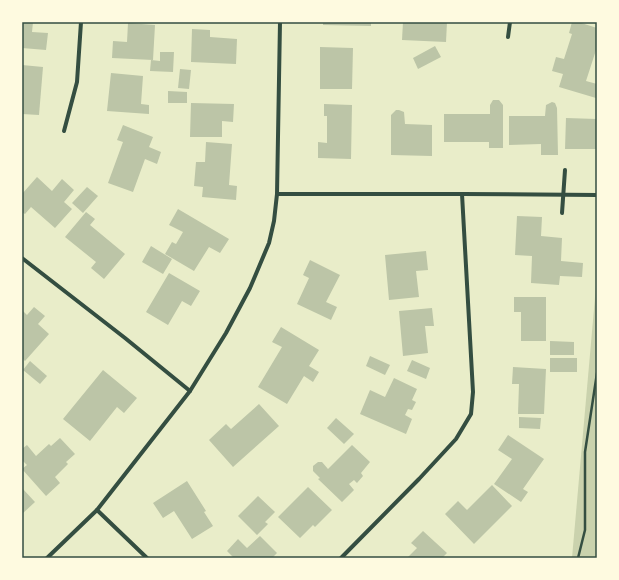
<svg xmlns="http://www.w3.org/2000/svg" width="619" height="580" font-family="Cabin,sans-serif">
	<rect width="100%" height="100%" fill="#e9edc9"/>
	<path fill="#cad2ad" d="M597,275v283h-25z"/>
	<g fill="#bcc5a7">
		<path d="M22,22h11l-1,10 16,1 -2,17 -24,-2z"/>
		<path d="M323,22h48v4l-48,-1z"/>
		<path d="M403,22h44l-1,20 -44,-2z"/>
		<path d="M572,22h6l19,6v19l-11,34 11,3 -1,14 -37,-11 4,-13 -11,-3 4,-14 8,2 8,-25 -3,-1z"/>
		<path d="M128,23l27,2 -2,35 -41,-2 1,-17 14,1z"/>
		<path d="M192,29l18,1v7l27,2 -1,25 -45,-2z"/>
		<path d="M435,46l6,11 -23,12 -5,-11z"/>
		<path d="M320,47l33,1 -1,41h-32z"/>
		<path d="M160,52h14l-1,20 -23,-1 1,-11 9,1z"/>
		<path d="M22,65l21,2 -4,48 -17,-1z"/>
		<path d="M180,69l11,1 -2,19 -11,-1z"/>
		<path d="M111,73l32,3 -2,28 8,1v9l-42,-3z"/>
		<path d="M168,91l19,1v11h-19z"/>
		<path d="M493,100h6l4,5v43h-14v-6h-45v-28h46v-9z"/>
		<path d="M552,102l3,1 2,5 1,47h-17v-11l-32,1v-29h36l1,-11z"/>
		<path d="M191,103l43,1 -1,18 -11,-1v16h-32z"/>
		<path d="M324,104l28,1 -1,54 -33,-1v-16l9,1v-27h-3z"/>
		<path d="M396,110h3l5,2 1,12 27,1v31l-41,-1v-40z"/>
		<path d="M566,118l31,1v30h-32z"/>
		<path d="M123,125l30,12 -4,10 12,5 -4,12 -12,-5 -12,33 -25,-9 15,-41 -6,-2z"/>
		<path d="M206,142l26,2 -3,41 8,1 -1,14 -34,-3 1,-10 -9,-1 2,-24h9z"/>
		<path d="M37,177l15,14 10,-12 12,11 -10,12 8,7 -17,19 -24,-21 -6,7 -3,-2v-18z"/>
		<path d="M87,187l11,9 -15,17 -11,-10z"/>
		<path d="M178,209l51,30 -9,14 -11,-6 -15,24 -29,-17 7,-12 4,2 7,-12 -14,-7z"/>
		<path d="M86,212l9,7 -5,6 35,29 -21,25 -13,-11 5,-6 -31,-25z"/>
		<path d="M517,216l25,1 -1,19 21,2 -1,23 22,2 -1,14 -22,-1 -1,9 -28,-2 1,-27 -17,-1z"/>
		<path d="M151,246l21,13 -9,15 -21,-12z"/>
		<path d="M426,251l2,19 -12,1 3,26 -30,3 -4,-45z"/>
		<path d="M310,260l30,15 -14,27 11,5 -6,13 -34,-16 12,-26 -6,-3z"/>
		<path d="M169,273l31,18 -9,15 -9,-5 -14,24 -22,-13z"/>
		<path d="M514,297h32v44h-25v-29h-7z"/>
		<path d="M34,307l11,9 -7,8 11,10 -24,27 -3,-3v-48l5,5z"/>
		<path d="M432,308l2,18h-9l3,27 -25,3 -4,-45z"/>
		<path d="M281,327l38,23 -10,16 10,6 -6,10 -9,-6 -17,28 -29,-17 24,-40 -10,-5z"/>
		<path d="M550,341l24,1v13h-24z"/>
		<path d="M370,356l20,9 -5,10 -19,-9z"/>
		<rect x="550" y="358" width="27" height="14"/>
		<path d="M412,360l18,8 -4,11 -19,-8z"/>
		<path d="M30,361l17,15 -7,8 -17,-14z"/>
		<path d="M513,367l33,2 -2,45h-26l1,-30h-7z"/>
		<path d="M103,370l34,28 -13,15 -7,-6 -27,34 -27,-22z"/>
		<path d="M394,378l23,11 -5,11 4,2 -4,8 -4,-1 -3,6 7,4 -6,15 -46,-20 10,-24 15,7z"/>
		<path d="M259,404l20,22 -46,41 -24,-27 17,-16 5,5z"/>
		<path d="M519,417l22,1 -1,11 -21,-1z"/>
		<path d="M336,418l18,16 -10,10 -17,-16z"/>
		<path d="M508,435l36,24 -21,30 5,3 -7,10 -27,-18 18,-25 -14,-9z"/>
		<path d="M60,438l15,16 -9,8 2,2 -13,13 5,6 -14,13 -24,-27 5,-4 -5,-5v-11l5,-4 9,11 13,-12 2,2z"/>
		<path d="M352,445l18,17 -9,11 2,3 -6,7 -3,-3 -5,4 5,6 -12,12 -24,-23 2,-1 -7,-7v-5l5,-4h4l6,7z"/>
		<path d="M187,481l19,30 -2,1 9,14 -21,13 -18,-28 -11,7 -10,-15z"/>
		<path d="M492,485l20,21 -38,38 -29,-30 13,-13 9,9z"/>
		<path d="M308,487l24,23 -17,17 -2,-2 -13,13 -22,-21z"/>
		<path d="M22,488l13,14 -13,12z"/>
		<path d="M258,496l17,16 -10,10 3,2 -11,11 -19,-19z"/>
		<path d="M423,531l24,22 -5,5h-35l10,-10 -6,-5z"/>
		<path d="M260,536l17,17 -5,5h-38l-7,-7 11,-12 9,9z"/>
	</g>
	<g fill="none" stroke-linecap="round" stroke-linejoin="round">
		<path stroke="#344e41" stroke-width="2.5" d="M578,558l7,-28v-78l12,-79"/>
		<g stroke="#344e41" stroke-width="4">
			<path d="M508,37l2,-15"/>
			<path d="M64,131l13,-49 4,-60"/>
			<path d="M277,194h185l135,1"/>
			<path d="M562,213l3,-43"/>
			<path d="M22,258l103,80 65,53"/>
			<path d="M97,510l50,48"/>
			<path d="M47,558l50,-48 93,-119 36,-58 24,-45 19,-45 5,-22 3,-27 3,-172"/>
			<path d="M341,558l78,-79 37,-40 15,-25 2,-22 -11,-198"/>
		</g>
	</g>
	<rect width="619" height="580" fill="none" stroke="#fefae0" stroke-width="46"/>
	<rect x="23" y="23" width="573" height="534" fill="none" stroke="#344e41" stroke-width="1.5"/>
</svg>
